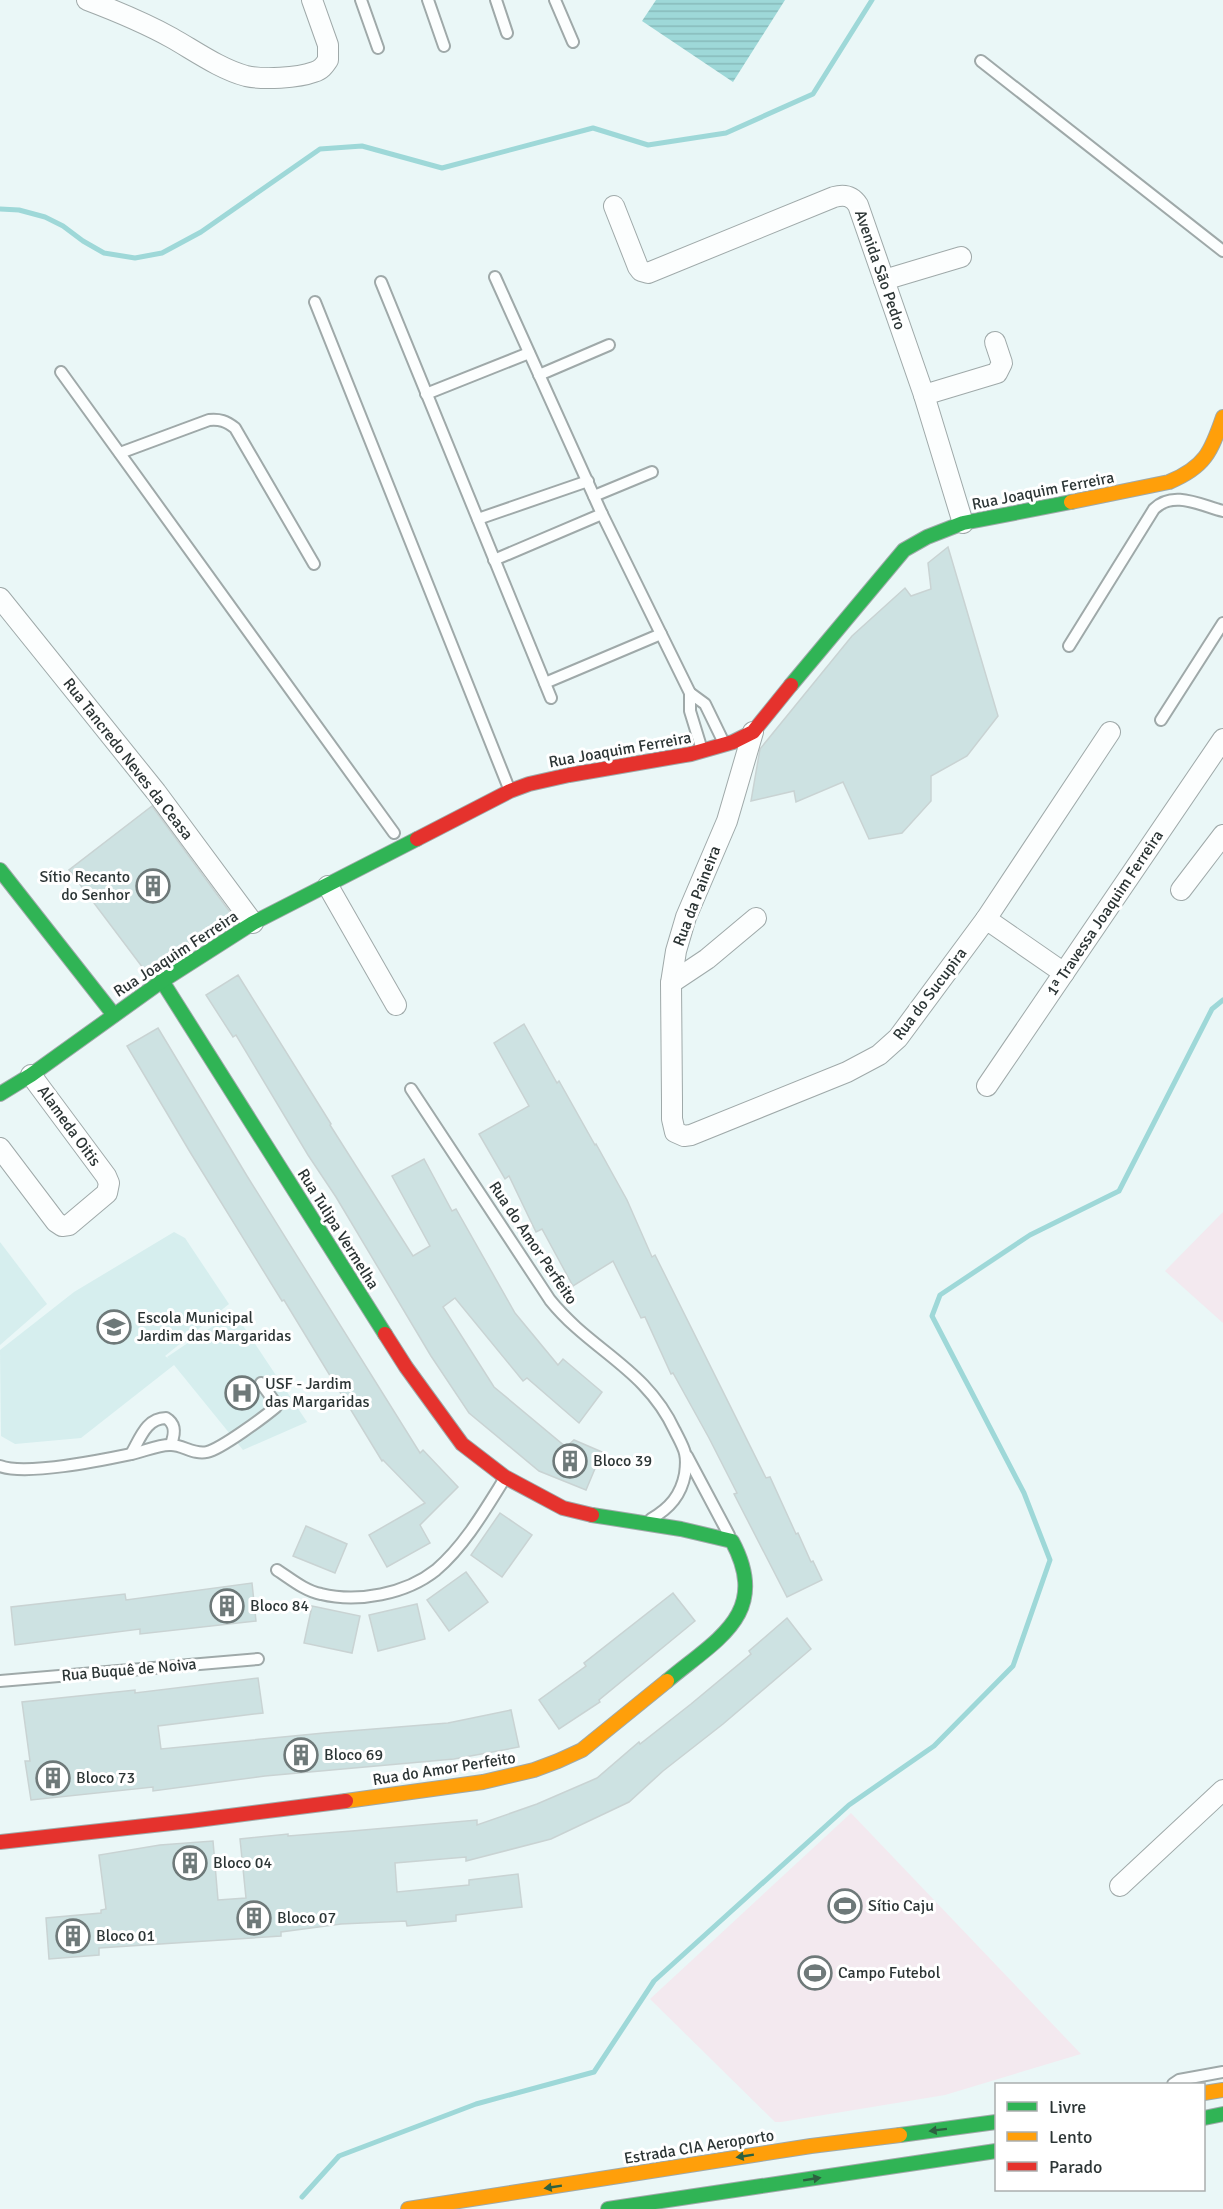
<svg xmlns="http://www.w3.org/2000/svg" width="1223" height="2209" font-family="Signika,sans-serif">
	<defs>
		<pattern id="water-rules" width="6" height="5" patternUnits="userSpaceOnUse" patternTransform="scale(1.5)"><rect width="6" height="5" fill="#9ed8d8"/><path d="M0 2.5h6" fill="none" stroke="#88baba"/></pattern>
	</defs>
	<rect width="100%" height="100%" fill="#eaf7f7"/>
	<g fill="#d6eeee">
		<path d="M174,1232l11,6 44,66 -64,52 4,3 -2,-2 67,-45 73,110 -64,28 -69,-85 -93,73 -66,6 -14,-8 -1,-86 74,-58z"/>
		<path d="M0,1242l47,62 -47,41z"/>
	</g>
	<g fill="#f3e9ef">
		<path d="M1223,1212v111l-58,-52z"/>
		<path d="M851,1813l230,241 -136,41 -164,27h-6l-125,-123z"/>
	</g>
	<path fill="url(#water-rules)" d="M656,0h129l-52,82 -91,-61z"/>
	<g fill="none" stroke-linecap="round" stroke-linejoin="round">
		<g stroke="#9ed8d8" stroke-width="5">
			<path d="M0,209l19,1 26,7 18,9 20,15 21,12 31,5 27,-5 39,-21 119,-83 42,-3 80,22 151,-40 55,17 78,-12 87,-39 59,-94"/>
			<path d="M302,2197l37,-41 137,-52 118,-32 60,-91 195,-176 85,-59 79,-80 37,-106 -26,-67 -92,-177 8,-21 90,-60 89,-44 93,-182 11,-9"/>
		</g>
	</g>
	<g fill="#cde2e2" stroke="#c9d3d3" stroke-width="1.5">
		<path d="M948,547l50,169 -31,40 -36,20v25l-29,32 -33,6 -26,-57 -47,20 -2,-11 -43,10 9,-52 92,-113 53,-48 6,8 20,-7 -3,-26z"/>
		<path d="M152,806l81,110 -87,56 -77,-102z"/>
		<path d="M238,975l93,149 -1,1 83,131 17,-10 -38,-70 32,-17 28,52 4,-2 59,104 43,52 5,-6 39,33 -23,31 -52,-45 -4,3 -68,-83 -12,9 51,80 72,60 8,-7 28,12 -16,38 -47,-19 -70,-58 -38,-57 -95,-159 -28,-42 -72,-120 -3,2 -27,-42z"/>
		<path d="M524,1024l33,59 2,-2 36,64 1,-1 31,56 25,57 3,-2 111,223 4,-1 26,57 2,-1 13,29 2,-1 9,19 -35,17 -53,-103 3,-1 -28,-55 -36,-65 -2,1 -26,-57 -4,1 -28,-57 -40,25 -31,-57 -6,3 -27,-56 -4,3 -26,-45 50,-28 -35,-63z"/>
		<path d="M158,1028l89,148 173,277 3,-3 35,37 -38,38 10,18 -43,24 -18,-32 56,-32 -42,-43 -1,1 -98,-161 -2,1 -92,-149 -63,-106z"/>
		<path d="M500,1513l32,22 -30,42 -31,-22z"/>
		<path d="M306,1526l41,18 -12,29 -42,-17z"/>
		<path d="M466,1572l22,30 -39,29 -22,-31z"/>
		<path d="M252,1583l4,38 -116,13v-5l-125,16 -4,-38 114,-13 1,6z"/>
		<path d="M673,1593l22,28 -96,79 1,2 -41,27 -20,-29 47,-34 -2,-3z"/>
		<path d="M417,1604l8,35 -47,12 -9,-36z"/>
		<path d="M312,1606l48,10 -8,37 -48,-10z"/>
		<path d="M787,1618l24,31 -88,75 -60,47 -34,31 -78,37 -85,22v-4l-71,6 2,29 72,-7v-5l49,-6 4,33 -66,8v6l-49,5 -1,-5 -65,3 -60,8v4l-182,12v7l-50,4 -3,-41 55,-5v-3l5,-1 -7,-54 61,-10 53,-4 5,59 28,-2 -6,-59 48,-5v2l64,-5 125,-11v5l60,-21 60,-26 42,-36 1,2 51,-40 60,-50 -2,-3z"/>
		<path d="M258,1678l5,35 -105,13 3,23 163,-16 124,-10 63,-13 8,37 -65,12 -189,17 -112,15v-4l-122,13 -6,-39h5l-8,-59 113,-12v3z"/>
	</g>
	<g fill="none" stroke-linecap="round" stroke-linejoin="round">
		<defs>
			<g id="lane">
				<path d="M361,0l17,48"/>
				<path d="M428,0l16,46"/>
				<path d="M496,0l11,33"/>
				<path d="M555,0l18,42"/>
				<path d="M981,61l242,190"/>
				<path d="M495,277l107,237 88,179v18l12,39"/>
				<path d="M381,282l170,416"/>
				<path d="M315,302l195,489"/>
				<path d="M61,372l333,461"/>
				<path d="M539,375l70,-30"/>
				<path d="M426,394l103,-41"/>
				<path d="M120,453l89,-33c11,-1 17,1 26,8l79,136"/>
				<path d="M594,496l58,-24"/>
				<path d="M478,519l110,-38"/>
				<path d="M494,560l108,-46"/>
				<path d="M1069,646l85,-137c19,-19 46,-4 69,2"/>
				<path d="M545,683l116,-49"/>
				<path d="M690,693l15,11 19,39"/>
				<path d="M1161,720l62,-97"/>
				<path d="M411,1089l139,211c41,51 96,68 125,131 9,18 13,22 10,43 -4,21 -15,34 -34,45"/>
				<path d="M131,1454c9,-15 15,-36 35,-36 10,6 9,16 5,26"/>
				<path d="M687,1456l42,79"/>
				<path d="M0,1466c26,10 102,-6 131,-12 12,-2 28,-10 40,-9 12,0 23,10 36,7 14,-3 57,-35 69,-45l-2,-6 -13,-18"/>
				<path d="M277,1570c14,9 28,21 44,24 37,9 85,0 115,-24 29,-25 49,-60 69,-92"/>
				<path d="M0,1681l258,-22"/>
				<path d="M1173,2084l6,-4 44,-8"/>
			</g>
			<g id="street">
				<path d="M87,0c29,11 58,23 85,38 23,13 48,31 74,38 17,4 52,2 68,-4 7,-2 10,-6 14,-12v-15l-16,-45"/>
				<path d="M614,206l24,61 3,4 7,2 186,-76c11,-3 18,-1 24,8l66,190 39,128"/>
				<path d="M884,280l77,-23"/>
				<path d="M924,395l73,-22 5,-10 -7,-21"/>
				<path d="M0,598l156,194 97,131"/>
				<path d="M753,732l-26,89 -41,96 -10,34 -5,32 1,118v18l3,13 9,4 7,-1 156,-63 32,-17 19,-17 88,-119 78,54"/>
				<path d="M328,886l68,119"/>
				<path d="M1181,890l42,-55"/>
				<path d="M986,919l124,-187"/>
				<path d="M671,983l36,-24 49,-41"/>
				<path d="M987,1086l236,-347"/>
				<path d="M0,1148l56,74 6,4 7,-1 38,-32 2,-10 -3,-7 -75,-101"/>
				<path d="M1120,1886l103,-96"/>
			</g>
			<g id="fast">
				<path d="M791,685l113,-135 23,-13 36,-14 108,-21"/>
				<path d="M0,870l114,145"/>
				<path d="M162,981l223,353"/>
				<path d="M0,1094l31,-19 131,-94 91,-58 164,-84"/>
				<path d="M592,1515l89,14 51,12c39,73 -15,98 -65,140"/>
				<path d="M1204,2118l19,-4"/>
				<path d="M900,2135l96,-13"/>
				<path d="M608,2209l388,-58"/>
			</g>
			<g id="slow">
				<path d="M1071,502l98,-20c36,-15 42,-30 54,-65"/>
				<path d="M346,1801l137,-19 51,-12 24,-9 24,-11 85,-69"/>
				<path d="M1204,2093l19,-3"/>
				<path d="M408,2209l403,-63 89,-11"/>
			</g>
			<g id="jam">
				<path d="M417,839l93,-48 19,-7 40,-9 122,-21 42,-12 20,-10 38,-47"/>
				<path d="M385,1334l21,33 56,77 43,33 58,31 29,7"/>
				<path d="M0,1842l190,-21 156,-20"/>
			</g>
		</defs>
		<use href="#lane" stroke="#9fa9a9" stroke-width="14"/>
		<use href="#street" stroke="#9fa9a9" stroke-width="22"/>
		<use href="#fast" stroke="#9fa9a9" stroke-width="16"/>
		<use href="#slow" stroke="#9fa9a9" stroke-width="16"/>
		<use href="#jam" stroke="#9fa9a9" stroke-width="16"/>
		<use href="#lane" stroke="#fcfefe" stroke-width="10"/>
		<use href="#street" stroke="#fcfefe" stroke-width="20"/>
		<use href="#fast" stroke="#30b455" stroke-width="14"/>
		<use href="#slow" stroke="#ff9f0a" stroke-width="14"/>
		<use href="#jam" stroke="#e5322d" stroke-width="14"/>
	</g>
	<defs><path id="oneway-solid" d="M-6-.8H1V-3.2L6.5 0L1 3.2V.8H-6Z" transform="scale(1.5)"/></defs>
	<g fill="#2d6140">
		<use href="#oneway-solid" transform="translate(938 2130) rotate(173)"/>
		<use href="#oneway-solid" transform="translate(745 2156) rotate(171)"/>
		<use href="#oneway-solid" transform="translate(812 2179) rotate(-9)"/>
		<use href="#oneway-solid" transform="translate(553 2187) rotate(171)"/>
	</g>
	<defs>
		<symbol id="building-ring" viewBox="-11 -11 22 22"><circle r="9.5" fill="#fff" stroke="#6e7979" stroke-width="1.5"/><path d="M-4-6H4V6H1V3H-1V6H-4ZM-2.5-4.3h1.7v1.8h-1.7ZM.8-4.3h1.7v1.8H.8ZM-2.5-1h1.7V.8h-1.7ZM.8-1h1.7V.8H.8Z" fill="#6e7979"/></symbol>
		<symbol id="school-ring" viewBox="-11 -11 22 22"><circle r="9.5" fill="#fff" stroke="#6e7979" stroke-width="1.5"/><path d="M0-5L7-2L0 1L-7-2ZM-4 1L0 2.5L4 1V4Q0 6-4 4Z" fill="#6e7979"/></symbol>
		<symbol id="hospital-ring" viewBox="-11 -11 22 22"><circle r="9.5" fill="#fff" stroke="#6e7979" stroke-width="1.5"/><path d="M-5-5h3v3.5h4V-5h3V5h-3V1.5h-4V5h-3Z" fill="#6e7979"/></symbol>
		<symbol id="stadium-ring" viewBox="-11 -11 22 22"><circle r="9.5" fill="#fff" stroke="#6e7979" stroke-width="1.5"/><path d="M0-5a6.5 5 0 1 0 0 10a6.5 5 0 1 0 0-10ZM-3.5-1.8h7v3.6h-7Z" fill="#6e7979"/></symbol>
	</defs>
	<g fill-rule="evenodd">
		<use href="#building-ring" x="134" y="867" width="38" height="38"/>
		<use href="#school-ring" x="95" y="1308" width="38" height="38"/>
		<use href="#hospital-ring" x="223" y="1374" width="38" height="38"/>
		<use href="#building-ring" x="551" y="1442" width="38" height="38"/>
		<use href="#building-ring" x="208" y="1587" width="38" height="38"/>
		<use href="#building-ring" x="282" y="1736" width="38" height="38"/>
		<use href="#building-ring" x="34" y="1759" width="38" height="38"/>
		<use href="#building-ring" x="171" y="1844" width="38" height="38"/>
		<use href="#stadium-ring" x="826" y="1887" width="38" height="38"/>
		<use href="#building-ring" x="235" y="1899" width="38" height="38"/>
		<use href="#building-ring" x="54" y="1917" width="38" height="38"/>
		<use href="#stadium-ring" x="796" y="1954" width="38" height="38"/>
	</g>
	<g text-anchor="middle" dominant-baseline="central" stroke-width="6" stroke-linejoin="round" paint-order="stroke">
		<g font-size="16" fill="#2c3535" stroke="#fff">
			<text transform="translate(880 270) rotate(71)">Avenida São Pedro</text>
			<text transform="translate(1043 491) rotate(-11)">Rua Joaquim Ferreira</text>
			<text transform="translate(620 750) rotate(-10)">Rua Joaquim Ferreira</text>
			<text transform="translate(128 759) rotate(52)">Rua Tancredo Neves da Ceasa</text>
			<text transform="translate(697 896) rotate(-69)">Rua da Paineira</text>
			<text transform="translate(1105 913) rotate(-56)">1ª Travessa Joaquim Ferreira</text>
			<text transform="translate(176 954) rotate(-33)">Rua Joaquim Ferreira</text>
			<text transform="translate(930 994) rotate(-53)">Rua do Sucupira</text>
			<text transform="translate(69 1126) rotate(54)">Alameda Oitis</text>
			<text transform="translate(338 1229) rotate(58)">Rua Tulipa Vermelha</text>
			<text transform="translate(533 1243) rotate(56)">Rua do Amor Perfeito</text>
			<text transform="translate(129 1670) rotate(-5)">Rua Buquê de Noiva</text>
			<text transform="translate(444 1769) rotate(-9)">Rua do Amor Perfeito</text>
			<text transform="translate(699 2147) rotate(-9)">Estrada CIA Aeroporto</text>
		</g>
		<g font-size="16" fill="#2c3535" stroke="#fff" text-anchor="start">
			<text x="130" y="877" text-anchor="end">Sítio Recanto<tspan x="130" dy="18">do Senhor</tspan></text>
			<text x="137" y="1318">Escola Municipal<tspan x="137" dy="18">Jardim das Margaridas</tspan></text>
			<text x="265" y="1384">USF - Jardim<tspan x="265" dy="18">das Margaridas</tspan></text>
			<text x="593" y="1461">Bloco 39</text>
			<text x="250" y="1606">Bloco 84</text>
			<text x="324" y="1755">Bloco 69</text>
			<text x="76" y="1778">Bloco 73</text>
			<text x="213" y="1863">Bloco 04</text>
			<text x="868" y="1906">Sítio Caju</text>
			<text x="277" y="1918">Bloco 07</text>
			<text x="96" y="1936">Bloco 01</text>
			<text x="838" y="1973">Campo Futebol</text>
		</g>
	</g>
	<rect x="995" y="2083" width="210" height="108" fill="#ffffff" stroke="#abaeae" stroke-width="1.5"/>
	<rect x="1007" y="2102" width="30" height="9" fill="#30b455" stroke="#abaeae" stroke-width="1.5"/>
	<text x="1049" y="2113" font-size="18" fill="#2c3535">Livre</text>
	<rect x="1007" y="2132" width="30" height="9" fill="#ff9f0a" stroke="#abaeae" stroke-width="1.5"/>
	<text x="1049" y="2143" font-size="18" fill="#2c3535">Lento</text>
	<rect x="1007" y="2162" width="30" height="9" fill="#e5322d" stroke="#abaeae" stroke-width="1.5"/>
	<text x="1049" y="2173" font-size="18" fill="#2c3535">Parado</text>
</svg>
